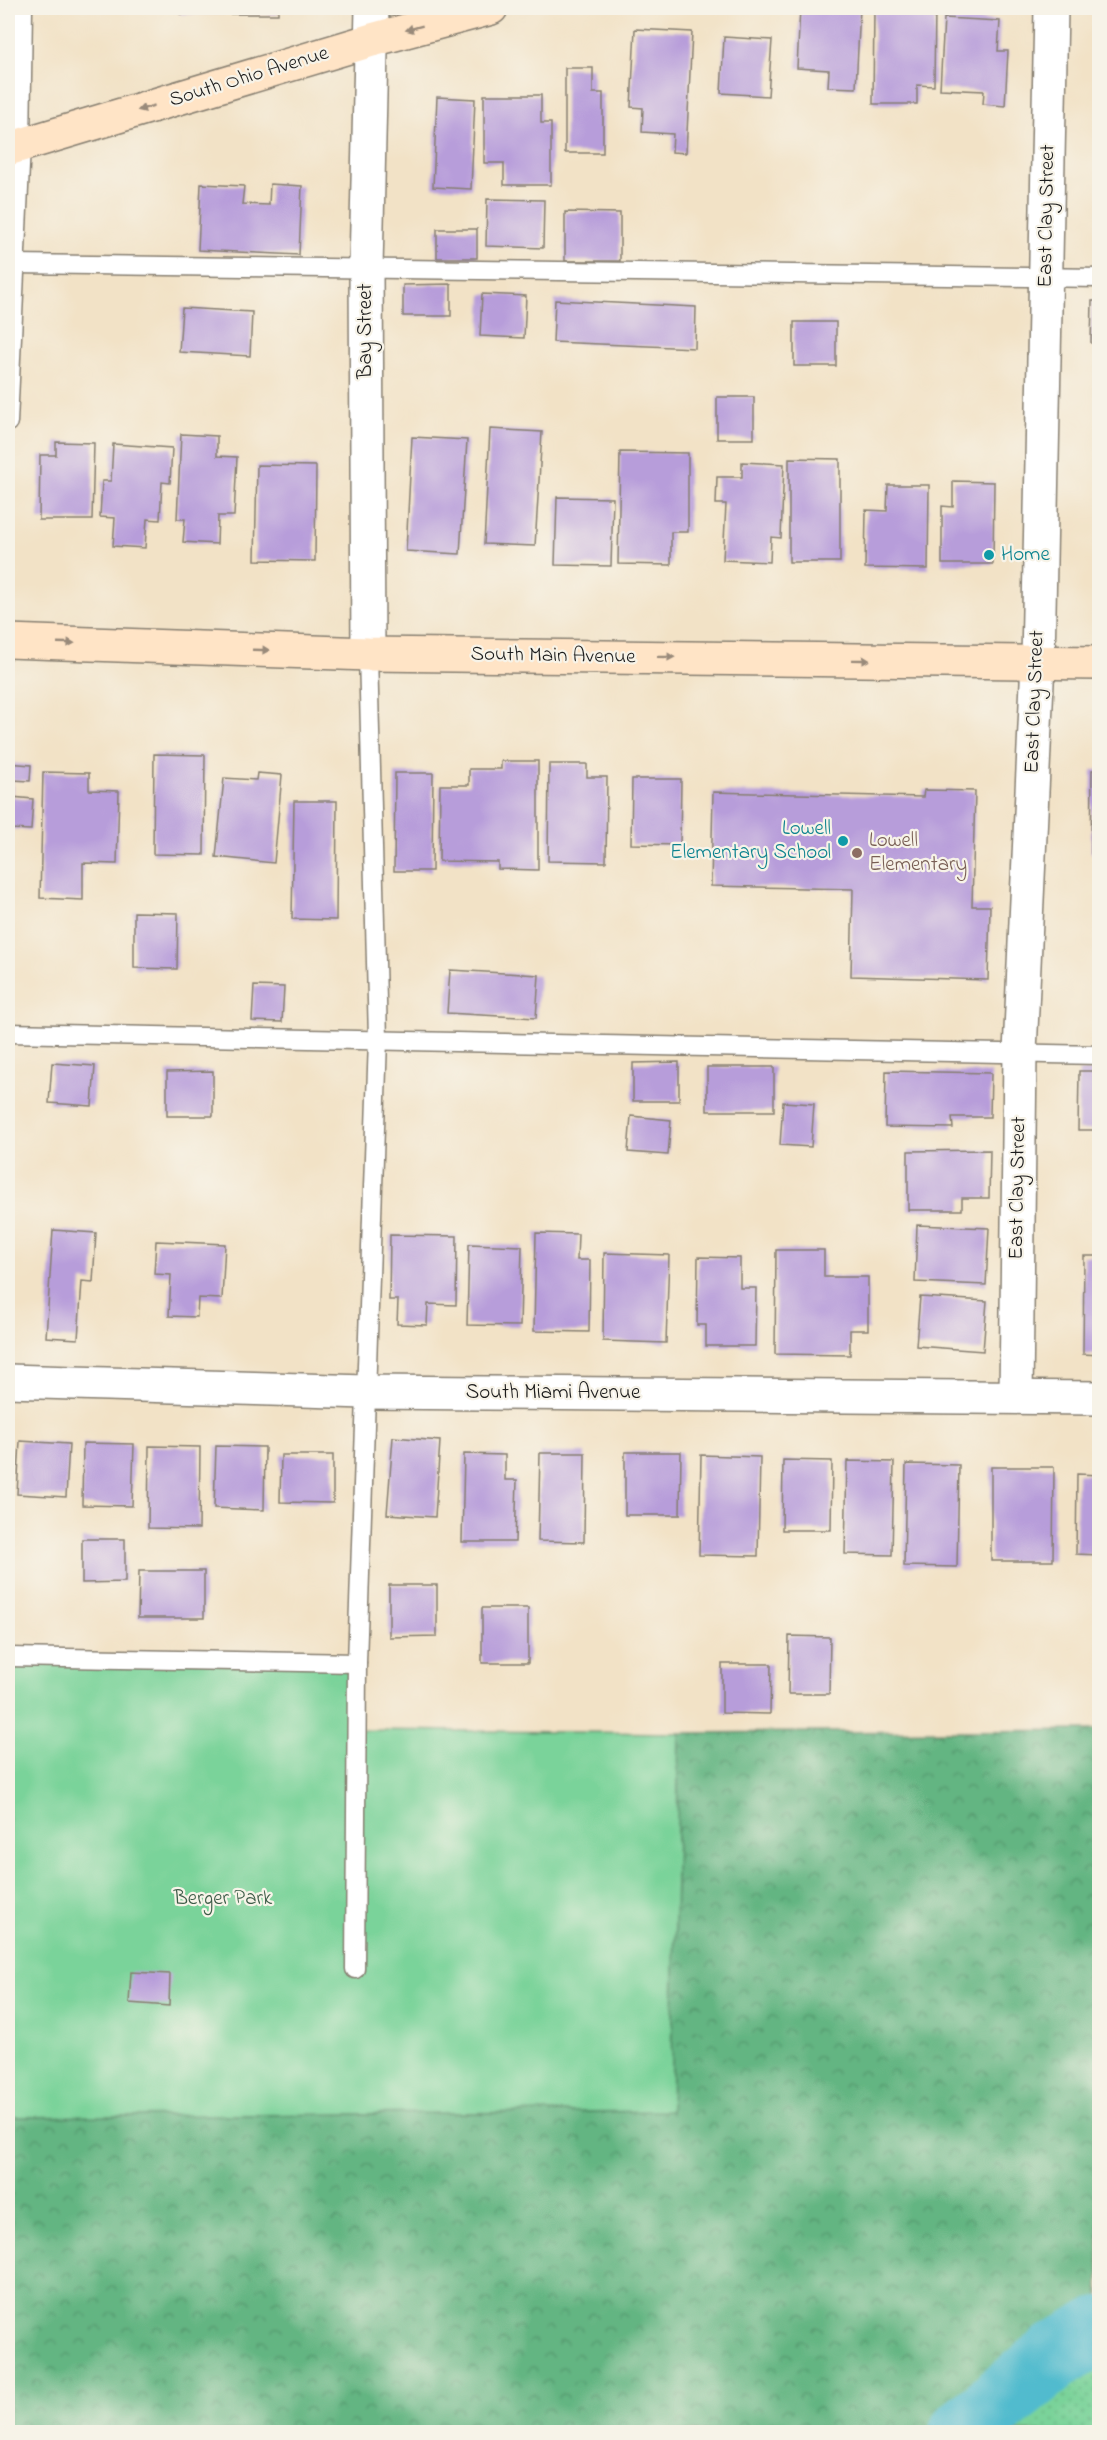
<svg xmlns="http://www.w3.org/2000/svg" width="1107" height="2440" font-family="'Indie Flower',sans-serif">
	<defs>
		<pattern id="grass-dots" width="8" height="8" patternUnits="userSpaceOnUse" patternTransform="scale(1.5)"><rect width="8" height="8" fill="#7ad39a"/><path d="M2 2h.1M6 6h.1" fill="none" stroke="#69b584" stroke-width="1.8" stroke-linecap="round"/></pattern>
		<pattern id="forest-crowns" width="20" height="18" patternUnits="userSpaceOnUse" patternTransform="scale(1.5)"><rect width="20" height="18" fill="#63b582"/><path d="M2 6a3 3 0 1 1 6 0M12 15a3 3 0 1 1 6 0" fill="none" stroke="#51926a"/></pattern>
	</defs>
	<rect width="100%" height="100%" fill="#f7f3e8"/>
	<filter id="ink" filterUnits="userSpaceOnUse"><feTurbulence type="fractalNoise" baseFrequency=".0167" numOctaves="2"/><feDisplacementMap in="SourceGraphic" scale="12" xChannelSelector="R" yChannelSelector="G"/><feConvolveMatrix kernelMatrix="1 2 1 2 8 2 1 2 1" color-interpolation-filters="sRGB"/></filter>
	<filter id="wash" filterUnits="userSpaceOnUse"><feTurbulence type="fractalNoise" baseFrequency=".008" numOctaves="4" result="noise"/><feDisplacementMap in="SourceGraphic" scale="24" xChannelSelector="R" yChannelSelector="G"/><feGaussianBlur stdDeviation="1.35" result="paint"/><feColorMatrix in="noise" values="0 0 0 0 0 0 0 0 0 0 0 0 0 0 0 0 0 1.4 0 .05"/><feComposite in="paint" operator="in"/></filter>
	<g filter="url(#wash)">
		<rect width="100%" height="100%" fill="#f2e2c6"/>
		<path fill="url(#grass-dots)" stroke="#4b785b" stroke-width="1.5" d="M1099,2330v102h-136l94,-77z"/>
		<path fill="url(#forest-crowns)" stroke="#40684f" stroke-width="1.5" d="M1099,1730v600l-42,25 -94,77h-955v-315l663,-6 8,-378z"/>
		<path fill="#7ad39a" stroke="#4b785b" stroke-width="1.5" d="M8,1657l349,6v67l322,3 -8,378 -663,6z"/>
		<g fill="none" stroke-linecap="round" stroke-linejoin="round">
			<path stroke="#51bbce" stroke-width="68" d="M963,2432l94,-77 43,-25"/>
		</g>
		<g id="blocks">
			<g fill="#b79dda">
				<rect x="180" y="8" width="98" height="6"/>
				<path d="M800,8h60l-4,80 -28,-1 1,-17 -32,-2z"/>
				<path d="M874,8h61l-1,78 -17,-1v19h-44z"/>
				<path d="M8,13l9,1 -1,92h-8z"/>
				<path d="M944,18l56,3 -2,30h10l-3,55 -22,-2 1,-13 -44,-2z"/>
				<path d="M635,29l57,3 -6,121 -14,-1 1,-18 -31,-2 1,-24 -12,-1z"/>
				<path d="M724,37l48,3 -4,56 -47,-3z"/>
				<path d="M565,68h28v25h10v60h-38z"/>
				<path d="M484,95h57v28h10v62h-47v-22h-20z"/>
				<path d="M437,97l38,2 -4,90 -38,-2z"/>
				<path d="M201,184l43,2 -2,18 27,1 1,-21 32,2 -3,69 -101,-5z"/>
				<path d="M487,199l57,1 -1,48 -57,-2z"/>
				<path d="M565,212l55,1v48h-55z"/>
				<rect x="437" y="229" width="40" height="29"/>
				<path d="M451,284v32h-48v-31z"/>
				<path d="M482,294l44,2 -2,42 -44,-2z"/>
				<path d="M555,300l141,7 -1,41 -142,-6z"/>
				<path d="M1092,301h8v42h-9z"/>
				<path d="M182,308l70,4 -2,44 -71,-4z"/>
				<rect x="794" y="322" width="42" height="44"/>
				<rect x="717" y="397" width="37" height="42"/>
				<path d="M490,429l52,3 -7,114 -51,-2z"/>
				<path d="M181,434l36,2v20l20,1 -3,59h-16l-1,28 -34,-2 2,-23h-8z"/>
				<path d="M412,437l55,3 -7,114 -54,-3z"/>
				<path d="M56,442l38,1 -2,77h-53l1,-65h16z"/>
				<path d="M113,444l59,4 -2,35 -8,-1 -2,38 -13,-1 -2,29 -32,-2 2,-28 -15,-1 2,-36h9z"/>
				<path d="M620,452l68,1v79h-17v33l-53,-1z"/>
				<path d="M789,458l51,1v103h-51z"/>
				<path d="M8,461h4l-1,76h-3z"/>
				<path d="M742,462l42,2 -3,74 -10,-1 -1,25 -47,-2 3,-56h-10l1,-27h25z"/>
				<path d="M257,465l59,1 -1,95 -60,-1z"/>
				<path d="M953,481l41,1 -1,82h-51v-58l11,1z"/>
				<path d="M888,485h41l-1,84 -63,-1 1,-58 21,1z"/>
				<path d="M557,497l56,1 -2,68 -56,-1z"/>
				<path d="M154,754l51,1 -1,100 -51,-1z"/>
				<path d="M501,761h37v109l-40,-1v-7l-59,-1 1,-76h29v-16h32z"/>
				<path d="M8,763l23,2 -1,16 -17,-1 -1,17 21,2 -2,31 -21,-1 -1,15z"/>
				<path d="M549,764h38v13h20l-1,85 -58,-1z"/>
				<path d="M1092,770h8v84l-9,-1z"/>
				<path d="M43,772l46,1v17l30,1 -2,73 -34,-1v37l-43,-2z"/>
				<path d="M257,773l25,2 -8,88 -58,-6 8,-79 32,2z"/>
				<path d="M395,773h38l-1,98h-38z"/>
				<path d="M632,779h49l-1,66 -49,-1z"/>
				<path d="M924,790l51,1 -3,115h18l-2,74 -137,-4 2,-87 -142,-3 2,-94 210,5z"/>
				<path d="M294,801h43l-1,119 -44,-1z"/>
				<path d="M134,912l44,1 -1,56 -43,-1z"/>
				<path d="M450,970l89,5 -3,43 -89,-5z"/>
				<path d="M254,986l30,1 -2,35 -30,-1z"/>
				<path d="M679,1062v39h-46v-38z"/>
				<path d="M52,1063l43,3 -3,40 -43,-3z"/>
				<rect x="707" y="1067" width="67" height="44"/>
				<path d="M213,1071v45h-46v-44z"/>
				<path d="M886,1071l105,2 -1,44h-38l1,11 -68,-1z"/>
				<path d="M1079,1071h21v59h-22z"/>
				<path d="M783,1102l31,2 -3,43 -31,-2z"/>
				<path d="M631,1116l40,4 -3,35 -40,-3z"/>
				<path d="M990,1150l-1,48h-27v12h-54v-59z"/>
				<path d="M917,1225l72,3 -3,57 -71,-3z"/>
				<path d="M53,1230l43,3 -3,49 -11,-1 -4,58 -32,-2z"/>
				<path d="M536,1233l42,1 -1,26h13l-1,72 -55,-1z"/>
				<path d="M390,1235l67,1 -1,69 -28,-1 -1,21 -30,-1 1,-24h-9z"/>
				<path d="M156,1241l69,3 -3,55 -24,-1 -1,19 -28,-1 2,-41 -17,-1z"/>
				<path d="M469,1244l53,2 -2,80 -53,-1z"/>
				<path d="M776,1250h48v27h44v53h-18v25l-75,-1z"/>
				<path d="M604,1253l65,2 -3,88 -63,-2z"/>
				<path d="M1084,1256h16v99l-17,-1z"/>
				<path d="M698,1257l42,1v30h16l-1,58h-49v-21h-9z"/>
				<path d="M920,1297l67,4 -4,50 -67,-5z"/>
				<path d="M393,1437l47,4 -5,76 -48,-3z"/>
				<path d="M20,1441l49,3 -3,53 -49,-3z"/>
				<path d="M83,1443l51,1 -2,62 -50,-1z"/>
				<path d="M149,1446l51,1 -1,82 -51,-1z"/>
				<path d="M216,1446l49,1 -1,63 -50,-2z"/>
				<path d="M625,1452h56l-1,63h-55z"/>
				<path d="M540,1453h45l-1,89 -46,-1z"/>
				<path d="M464,1454l41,1v25h12l-2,62h-53z"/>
				<path d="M281,1455h52v48l-53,-1z"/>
				<path d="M701,1455l59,2 -2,99 -59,-1z"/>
				<path d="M783,1460l49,1 -1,69h-49z"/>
				<path d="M847,1461l47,1 -2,93 -47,-1z"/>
				<path d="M906,1464l53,1 -2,102 -53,-1z"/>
				<path d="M991,1467h63l-1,94h-62z"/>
				<path d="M1077,1474l23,1v80l-24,-1z"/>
				<path d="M82,1539h43v43l-43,1z"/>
				<path d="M139,1571h65v47h-66z"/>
				<path d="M389,1585h48v51l-48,1z"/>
				<rect x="482" y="1608" width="46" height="55"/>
				<path d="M789,1636l41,1 -1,57h-41z"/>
				<path d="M722,1664h49l-1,50 -48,-1z"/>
				<path d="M131,1972l39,2 -1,32 -40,-3z"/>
			</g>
		</g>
	</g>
	<g filter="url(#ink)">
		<use href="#blocks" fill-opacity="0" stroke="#877f71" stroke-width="1.5"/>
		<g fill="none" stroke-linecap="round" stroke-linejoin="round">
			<defs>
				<g id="service">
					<path d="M15,264l1085,14"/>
					<path d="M8,422l13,-277 2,-137"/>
					<path d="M8,1033l1092,22"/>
					<path d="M8,1657l349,6"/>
					<path d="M355,1969l2,-306 21,-624 -10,-385"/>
				</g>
				<g id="minor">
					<path d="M368,654l-2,-386 6,-260"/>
					<path d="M8,1381l357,11 735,6"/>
					<path d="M1016,1397l4,-345 18,-391 13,-653"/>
				</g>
				<g id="secondary">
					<path d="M8,149l364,-109 119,-32"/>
					<path d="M8,641l360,13 732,9"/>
				</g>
			</defs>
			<use href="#service" stroke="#877f71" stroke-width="21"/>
			<use href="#minor" stroke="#877f71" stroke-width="36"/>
			<use href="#secondary" stroke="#877f71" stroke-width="36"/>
			<use href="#service" stroke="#fff" stroke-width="18"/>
			<use href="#minor" stroke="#fff" stroke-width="33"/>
			<use href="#secondary" stroke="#ffe4c6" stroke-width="33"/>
		</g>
		<defs><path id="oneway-solid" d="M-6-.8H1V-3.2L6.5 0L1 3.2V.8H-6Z" transform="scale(1.5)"/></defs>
		<g fill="#998a7a">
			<use href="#oneway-solid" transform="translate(414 28) rotate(165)"/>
			<use href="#oneway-solid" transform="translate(146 108) rotate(163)"/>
			<use href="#oneway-solid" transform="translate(66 643) rotate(2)"/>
			<use href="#oneway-solid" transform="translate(261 650) rotate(2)"/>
			<use href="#oneway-solid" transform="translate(666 657) rotate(1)"/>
			<use href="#oneway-solid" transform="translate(861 660) rotate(1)"/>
		</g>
	</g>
	<g fill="#0f9aa8" stroke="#f7f3e8" stroke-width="2">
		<circle cx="989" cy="555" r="6"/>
		<circle cx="843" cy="841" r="6"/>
	</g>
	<circle fill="#8d6e63" stroke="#f7f3e8" stroke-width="2" cx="857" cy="853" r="6"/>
	<g text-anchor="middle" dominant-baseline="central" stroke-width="4.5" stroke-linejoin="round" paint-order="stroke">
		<g font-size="21" fill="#1c1c1c" stroke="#f7f3e8">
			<text transform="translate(249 77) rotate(-17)">South Ohio Avenue</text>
			<text transform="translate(1047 216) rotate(-89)">East Clay Street</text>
			<text transform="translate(366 331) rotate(-90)">Bay Street</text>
			<text transform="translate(553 656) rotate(1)">South Main Avenue</text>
			<text transform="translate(1035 702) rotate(-88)">East Clay Street</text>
			<text transform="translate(1018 1188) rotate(-89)">East Clay Street</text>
			<text x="553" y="1393">South Miami Avenue</text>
		</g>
		<g font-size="21" fill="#0d838f" stroke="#f7f3e8" text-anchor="start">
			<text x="1001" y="555">Home</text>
			<text x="831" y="829" text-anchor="end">Lowell<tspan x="831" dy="24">Elementary School</tspan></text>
		</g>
		<g font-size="21" fill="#785e54" stroke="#f7f3e8" text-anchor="start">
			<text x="869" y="841">Lowell<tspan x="869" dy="24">Elementary</tspan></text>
		</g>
		<g font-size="21" fill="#3d5c48" stroke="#f7f3e8">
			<text x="223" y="1899">Berger Park</text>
		</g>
	</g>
	<rect width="1107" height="2440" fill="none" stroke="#f7f3e8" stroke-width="30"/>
</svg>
